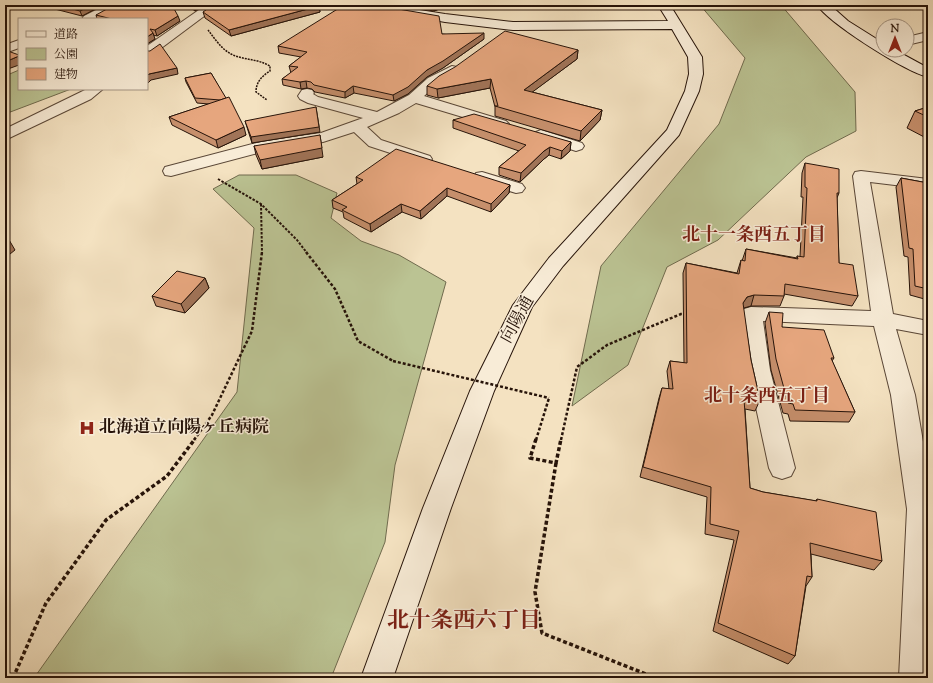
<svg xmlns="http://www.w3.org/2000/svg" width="933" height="683" font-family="'Sorts Mill Goudy','Noto Serif JP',serif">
	<rect width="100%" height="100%" fill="#f4e2c1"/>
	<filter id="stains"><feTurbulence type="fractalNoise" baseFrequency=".005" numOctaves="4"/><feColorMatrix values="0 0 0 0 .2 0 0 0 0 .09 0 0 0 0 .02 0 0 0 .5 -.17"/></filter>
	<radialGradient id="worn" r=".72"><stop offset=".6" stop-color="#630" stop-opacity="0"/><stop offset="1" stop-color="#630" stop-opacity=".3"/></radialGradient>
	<g fill="#bbc393" stroke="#706b4e">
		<path d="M700,5h81l74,87 1,39 -50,26 -88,83 -51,27 -39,98 -56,41 29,-140 118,-142 26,-66z"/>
		<path d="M19,70v19h52l-66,25v-38z"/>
		<path d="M239,175h57l41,18 -6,25 30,23 38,14 47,27 -51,183 -10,77 -54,136h-297l203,-286 17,-164 -41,-39z"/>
	</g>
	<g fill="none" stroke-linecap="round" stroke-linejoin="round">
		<defs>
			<g id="street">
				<path d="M106,5h15l-2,2 -22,12h-15l2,-3z"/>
				<path d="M206,5h13l-67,50 -5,1v-10z"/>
				<path d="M928,32v8l-21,5v-8z"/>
				<path d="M19,40v8l-14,5v-8z"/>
				<path d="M452,66l5,1 2,3 -2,3 -19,11 -14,12 82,25 3,3 -3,3 -5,2 -5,-2 -80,-24 -17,10 -32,14 14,13 49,16 2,3 -2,3 -6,2 -6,-2 -49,-16 -15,-14 -31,10 -58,9 -94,25 -6,-1 -2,-4 2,-4 99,-26 57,-8 42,-15 -55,-15 -8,-4 -2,-3 4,-6 5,-1 5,1 2,3 -1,1 5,3 59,15 32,-17 19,-17z"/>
				<path d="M87,89h16l-12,10 -86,41v-11z"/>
				<path d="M541,130l41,13 2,3 -2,3 -6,2 -40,-13 -3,-3 3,-3z"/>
				<path d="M861,171l67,8v10l-58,-7 23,132 35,7v14l-32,-6 19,66 13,76v207h-29l8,-169 -16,-114 -17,-69 -111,-5 7,49 25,98 -4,8 -9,3 -9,-3 -4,-8 -21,-98 -8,-56 4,-5 7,-2 120,4 -18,-135 2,-4z"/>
				<path d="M482,172l40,12 3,4 -3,4 -6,1 -40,-12 -2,-4 2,-4z"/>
			</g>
			<g id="secondary">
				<path d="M362,5h26l57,9 68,8 155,-1 -10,-16h12l32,52 1,17 -4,17 -20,44 -116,131 -31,41 -38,84 -43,117 -58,170h-32l62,-170 47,-117 43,-86 36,-47 118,-128 18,-39 4,-17 -1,-17 -16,-28 -159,1 -68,-8 -77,-14 -4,-1z"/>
				<path d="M817,5h13l18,16 35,22v7h12l33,18v9c-22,-5 -98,-53 -111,-72z"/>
			</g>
		</defs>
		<use href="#street" stroke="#5a4737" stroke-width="2"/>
		<use href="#secondary" stroke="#261309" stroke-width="2"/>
		<path stroke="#261309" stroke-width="1.5" stroke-dasharray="2 1" stroke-linecap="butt" d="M208,30c7,9 14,20 25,25 12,5 25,4 37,11v5c-8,5 -14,11 -14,21l11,8"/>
		<g stroke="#261309" stroke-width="2" stroke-dasharray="2.5 1.5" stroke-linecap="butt">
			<path d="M218,179l43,25 36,36 10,13"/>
			<path d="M261,204l1,49"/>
		</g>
		<g stroke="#261309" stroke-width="2.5" stroke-dasharray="3 2" stroke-linecap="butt">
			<path d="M306,252l29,37 23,52 35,20"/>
			<path d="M194,440l18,-25 40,-84 10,-79"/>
			<path d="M536,440l13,-42"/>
			<path d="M561,440l16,-73 30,-22 74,-31h6"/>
		</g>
		<g stroke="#261309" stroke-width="3.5" stroke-dasharray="4 2.5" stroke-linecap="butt">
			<path d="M536,439l-6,19 26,5 5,-24"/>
			<path d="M556,463l-21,129 7,41 114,45"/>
			<path d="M13,678l33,-75 60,-83 61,-44 28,-37"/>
		</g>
		<use href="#street" fill="#f8ecd7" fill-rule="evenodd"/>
		<use href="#secondary" fill="#f8ecd7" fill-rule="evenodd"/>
		<path stroke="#261309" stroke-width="2.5" stroke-dasharray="3 2" stroke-linecap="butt" d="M393,361l156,37"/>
	</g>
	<g fill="#c68f6c" stroke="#261309">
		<path d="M46,5h57l-21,11 -35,-9z"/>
		<path d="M187,5h17l-9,6z"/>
		<path d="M398,5h52l-16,6z"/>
		<path d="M529,5h19l-11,3z"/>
		<path d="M319,6l1,6 -89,24 -26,-18 -2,-6z"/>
		<path d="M96,15l84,6 -23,15 -4,-1 2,4 -8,5v-25h-50z"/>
		<path d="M442,34l42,5 -41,29 -16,9 -19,17 -14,7 -40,-8 -9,5 -30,-6 -3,-3 -5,-1 -6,1 -18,-4 -1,-6 9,-6 -2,-7 12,-9 -22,-4 -1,-7z"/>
		<path d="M578,50l-1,9 -45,33 70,18 -2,10 -20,21 -85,-25v-9l-5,-19 -52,10 -11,-3v-9z"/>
		<path d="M211,73l35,62 -28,13 -46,-23 -3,-8 40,-13 -12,-1 -11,-21 -1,-4z"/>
		<path d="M928,107v32l-21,-11 8,-17z"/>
		<path d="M453,120l118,22 -1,9 -9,8 -12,-4 -5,4 -24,23 -21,-7v-8l20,-16 -66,-23z"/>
		<path d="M245,121l75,11 -68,11z"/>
		<path d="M254,146l69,11 -61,12 -6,-14z"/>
		<path d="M805,163l34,30 -2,5 2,65 19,33 -6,10 -68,-12v2l-4,10h-29l-8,2 8,52 9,40 -5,11 -10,-2 5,79 13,4 53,9 1,-2 65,62 -8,9 -63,-16 1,23 -6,9 -11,70 -7,8 -75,-33 21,-91 -29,-6 2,-37 -67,-20 19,-79 3,-10 7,1 -2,-18 3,-10 14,2 -1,-90 3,-10 51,10 4,-13 1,1 4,-12 51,9v-2l3,1 3,-60h-2l1,-24z"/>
		<path d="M356,177l154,8 -1,8 -18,19 -44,-16 -26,23 -19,-7 -31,20 -27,-14 -1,-6 -10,-4 -1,-8 25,-16z"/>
		<path d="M901,178l27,5v117l-18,-5 -2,-38 -4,-1 -8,-69z"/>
		<path d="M205,278l4,10 -24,25 -29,-7 -4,-10z"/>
		<path d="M769,312l13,15 52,31 -2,3 23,51 -6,10 -59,-1 -2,-7 -5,-1 -12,-43 -6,-47z"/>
	</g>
	<g fill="#a17458" stroke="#261309">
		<path d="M91,5h12l-21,11 -2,-5z"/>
		<path d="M194,5h10l-9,6z"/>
		<path d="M434,5h16l-16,6z"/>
		<path d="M537,5h11l-11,3z"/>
		<path d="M319,6l1,6 -89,24 -2,-6z"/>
		<path d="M178,16l2,5 -23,15 -2,-6z"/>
		<path d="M153,33l2,6 -8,5v-7z"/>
		<path d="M484,33v6l-41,29 -16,9 -19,17 -14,7 -1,-6 34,-25z"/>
		<path d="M578,50l-1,9 -54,40 1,-9z"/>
		<path d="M19,56v9l-14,5v-8z"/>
		<path d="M177,68l1,6 -27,6 -4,4v-8l2,-2z"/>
		<path d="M491,79l-1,9 -52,10 -1,-9z"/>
		<path d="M306,81l1,7 -6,1 -1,-7z"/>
		<path d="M353,86l1,7 -9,5v-6z"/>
		<path d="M316,107l4,25 -68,11 -1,-6z"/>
		<path d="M602,110l-2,10 -20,21 1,-10z"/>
		<path d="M244,127l2,8 -28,13 -2,-8z"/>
		<path d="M320,135l3,22 -61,12 -2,-9z"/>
		<path d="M571,142l-1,9 -9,8 1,-8z"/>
		<path d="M550,147l-1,8 -5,4 -24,23 1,-9 23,-22z"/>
		<path d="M510,185l-1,8 -18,19v-8z"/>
		<path d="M447,188v8l-26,23 -1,-8z"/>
		<path d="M401,204l1,8 -31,20 -1,-8z"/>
		<path d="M5,233l10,17 -10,8z"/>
		<path d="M205,278l4,10 -24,25 -4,-9z"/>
		<path d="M754,295l-3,11 -7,2 -5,5 4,-10 4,-6z"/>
	</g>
	<g fill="#e6a67e" stroke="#261309">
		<path d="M58,5h33l-11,6z"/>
		<path d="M114,5h58l6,11 -23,14 -5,-1 3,4 -6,4v-18h-35l-16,-4z"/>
		<path d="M213,5h100l6,1 -90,24 -26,-18z"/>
		<path d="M344,5l8,1 2,-1h21l64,11 3,18 42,-1 -41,28 -16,9 -19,17 -15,8 -40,-9 -8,6 -31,-7 -3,-3 -5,-1 -6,1 -18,-3 16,-12 -9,-1 18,-14 -29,-6z"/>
		<path d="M505,31l73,19 -54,40 78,20 -21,21 -86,-25h3l-7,-27 -54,10 -10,-3 12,-10 16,-9z"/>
		<path d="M160,44l17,24 -28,6 -2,2v-25h3z"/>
		<path d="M5,50l14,5v1l-14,6z"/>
		<path d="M211,73l15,25 -6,2 -25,-2 -10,-20z"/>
		<path d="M229,97l15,30 -28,13 -47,-23z"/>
		<path d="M316,107l3,20 -68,10 -6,-16z"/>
		<path d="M928,107v10l-13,-6z"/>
		<path d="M474,114l97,28 -9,9 -12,-4 -6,4 -23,22 -22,-6 27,-22 -73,-25z"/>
		<path d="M320,135l2,13 -62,12 -6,-14z"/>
		<path d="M396,149l114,36 -19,19 -44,-16 -27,23 -19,-7 -31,20 -28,-14 5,-3 -15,-7 31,-20 -7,-3z"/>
		<path d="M805,163l34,6v24h-2l2,70 14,2 5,31 -73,-12 -1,12 -30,-1 -7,2 -4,6 8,57 9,40 -16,-1 6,89 13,4 54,9v-2l59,13 6,49 -72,-18 2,34 -5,-1 -12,80 -77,-33 21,-92 -29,-7 1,-37 -68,-20 19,-79 11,1 -3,-28 17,2 -1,-100 53,11 2,-14 4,1 1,-12 52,10 -1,-3 7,1 3,-69 -2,-1z"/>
		<path d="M901,178l27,5v106l-13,-3 -2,-37 -4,-1z"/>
		<path d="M177,271l28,7 -24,26 -29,-8z"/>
		<path d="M769,312l14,1 -1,14 42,3 10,28h-3l24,54 -60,-2 -2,-6 -5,-1 -12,-44z"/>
	</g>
	<defs>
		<symbol id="hospital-bare" viewBox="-9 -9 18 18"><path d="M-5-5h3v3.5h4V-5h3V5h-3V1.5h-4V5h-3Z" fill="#8f2418" stroke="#f8ecd7" stroke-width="2.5" paint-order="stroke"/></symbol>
	</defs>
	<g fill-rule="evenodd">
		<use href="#hospital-bare" x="76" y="417" width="22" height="22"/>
	</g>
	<g text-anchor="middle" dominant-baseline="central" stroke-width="3" stroke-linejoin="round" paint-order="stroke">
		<g font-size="17" fill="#261309" stroke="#f8ecd7">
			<text transform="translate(518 320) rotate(-61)">向陽通</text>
		</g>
		<g font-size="17" font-weight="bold" fill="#261309" stroke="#f8ecd7" text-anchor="start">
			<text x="99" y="428">北海道立向陽ヶ丘病院</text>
		</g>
		<g font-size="18" font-weight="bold" fill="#7a1f14" stroke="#f8ecd7">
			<text x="754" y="236">北十一条西五丁目</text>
			<text x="767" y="397">北十条西五丁目</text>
		</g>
		<g font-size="22" font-weight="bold" fill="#7a1f14" stroke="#f8ecd7">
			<text x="464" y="622">北十条西六丁目</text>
		</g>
	</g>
	<rect width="933" height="683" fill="none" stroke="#f4e2c1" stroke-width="20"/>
	<rect x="6" y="6" width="921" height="671" fill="none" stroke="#261309" stroke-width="2"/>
	<rect x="10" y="10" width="913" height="663" fill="none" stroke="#261309"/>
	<rect x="18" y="18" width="130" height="72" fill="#f8ecd7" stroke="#a49585"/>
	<rect x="26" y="31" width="20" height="6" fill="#f8ecd7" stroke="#a49585"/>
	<text x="54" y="38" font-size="12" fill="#261309">道路</text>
	<rect x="26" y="48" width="20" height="12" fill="#bbc393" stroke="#a49585"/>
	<text x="54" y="58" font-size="12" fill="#261309">公園</text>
	<rect x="26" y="68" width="20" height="12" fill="#e6a67e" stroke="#a49585"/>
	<text x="54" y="78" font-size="12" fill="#261309">建物</text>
	<g transform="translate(895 38)"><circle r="19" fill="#f8ecd7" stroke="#a49585"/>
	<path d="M0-3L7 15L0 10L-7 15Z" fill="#8f2418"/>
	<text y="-6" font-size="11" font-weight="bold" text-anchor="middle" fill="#261309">N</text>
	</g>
	<rect width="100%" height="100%" filter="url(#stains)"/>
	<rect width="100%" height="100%" fill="url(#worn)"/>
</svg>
